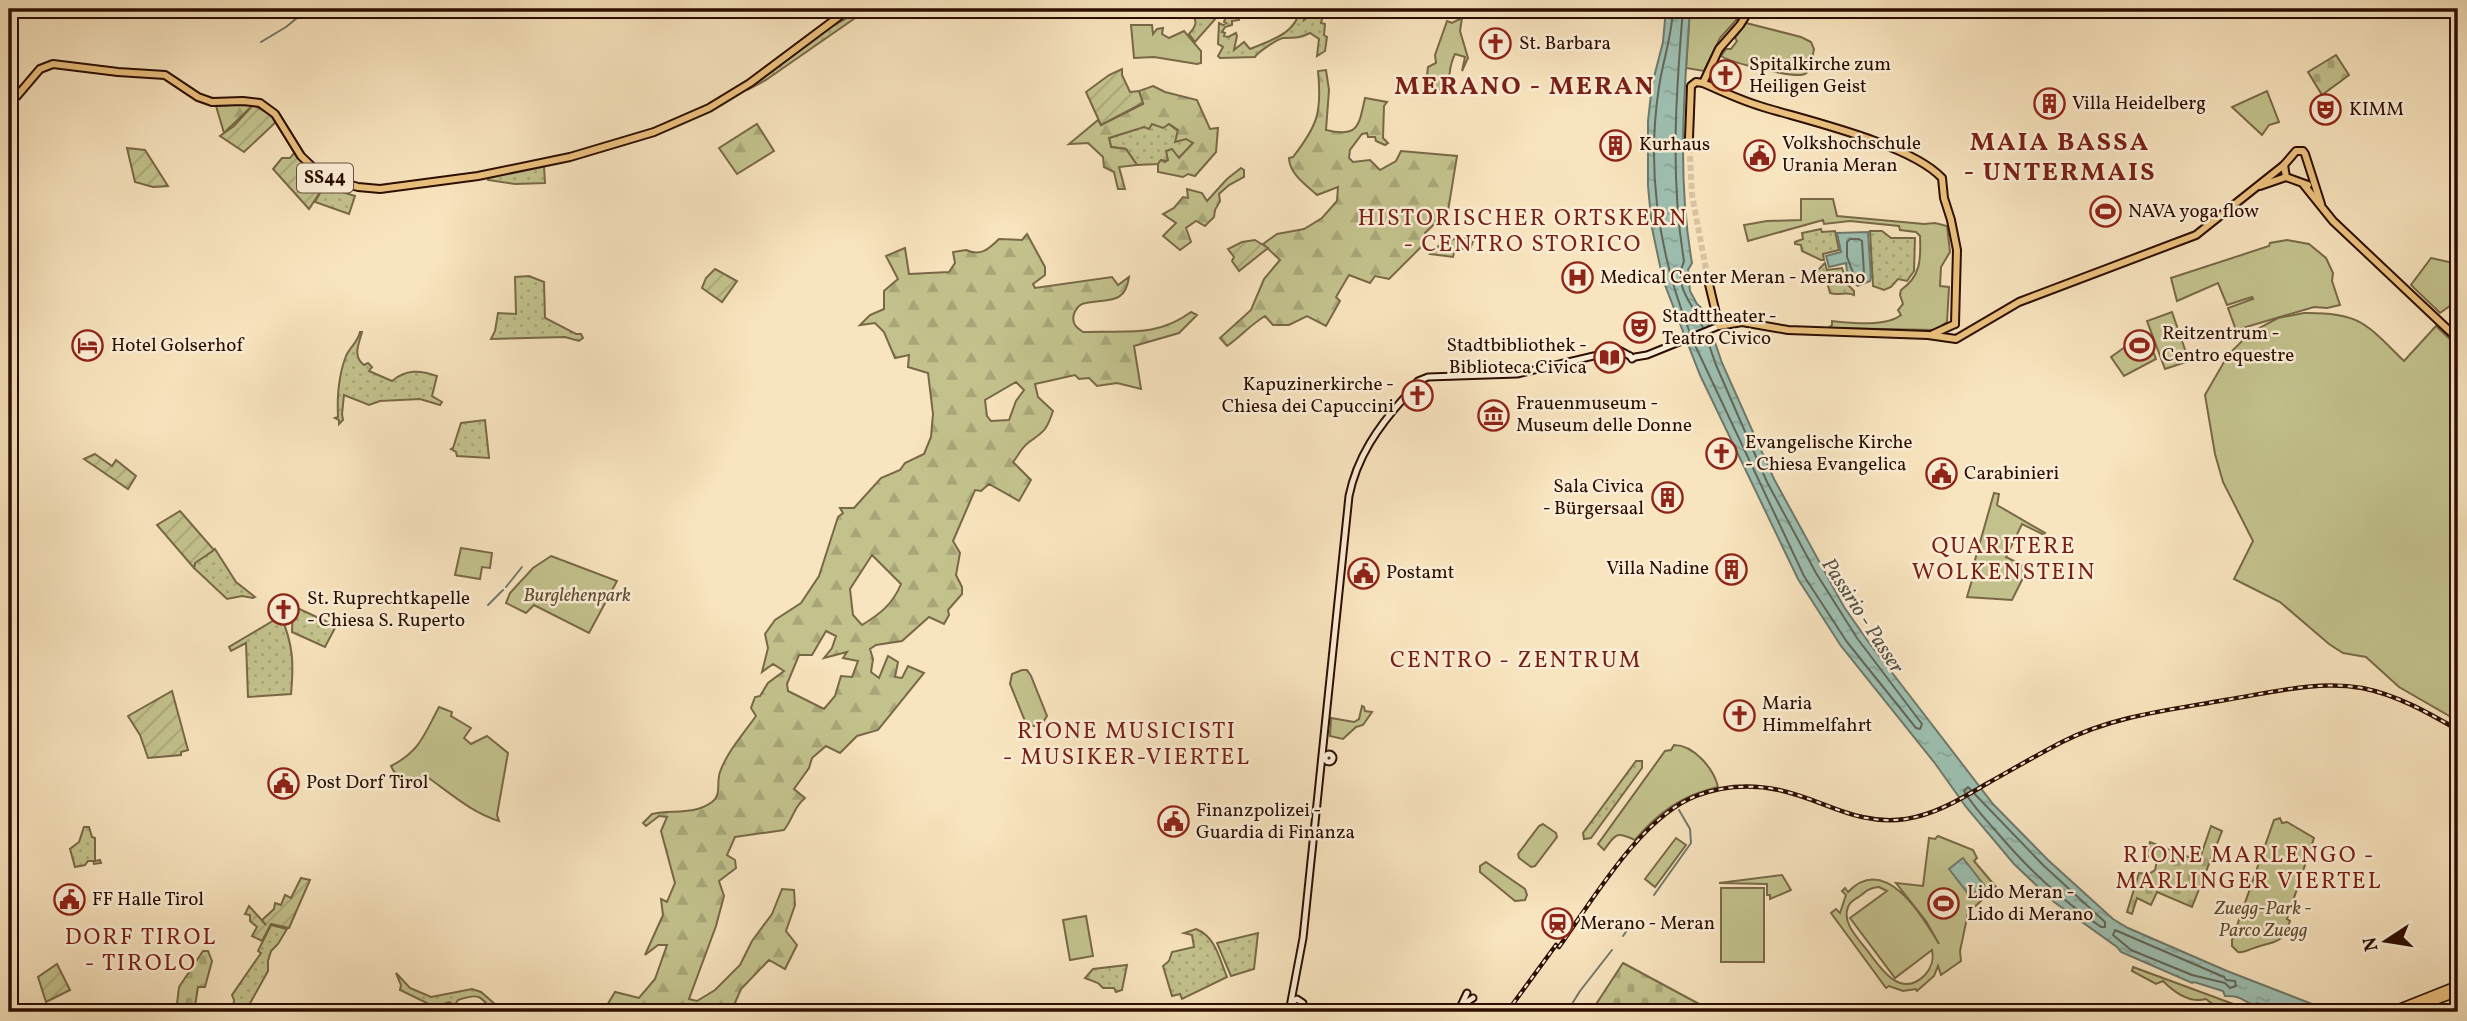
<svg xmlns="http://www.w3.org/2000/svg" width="2467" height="1021" font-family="Vollkorn,serif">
	<defs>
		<pattern id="grass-dots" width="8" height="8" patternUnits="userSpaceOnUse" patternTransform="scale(1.75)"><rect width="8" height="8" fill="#c3c28d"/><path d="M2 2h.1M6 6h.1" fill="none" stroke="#a8a678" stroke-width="1.8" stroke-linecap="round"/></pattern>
		<pattern id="forest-firs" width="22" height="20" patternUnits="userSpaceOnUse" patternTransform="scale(1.75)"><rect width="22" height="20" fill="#c3c28d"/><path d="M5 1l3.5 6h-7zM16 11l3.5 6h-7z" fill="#a8a678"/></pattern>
		<pattern id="cemetery-stones" width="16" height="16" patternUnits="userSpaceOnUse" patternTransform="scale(1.75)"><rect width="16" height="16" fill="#c3c28d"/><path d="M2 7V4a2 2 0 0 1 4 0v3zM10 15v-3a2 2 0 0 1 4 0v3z" fill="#a8a678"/></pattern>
		<pattern id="garden-furrows" width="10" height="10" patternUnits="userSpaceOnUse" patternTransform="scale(1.75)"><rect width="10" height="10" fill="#c3c28d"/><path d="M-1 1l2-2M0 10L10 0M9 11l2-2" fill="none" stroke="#a8a678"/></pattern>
		<pattern id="water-ripples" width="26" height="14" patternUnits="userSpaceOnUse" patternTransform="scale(1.75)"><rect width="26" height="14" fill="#9dbfb1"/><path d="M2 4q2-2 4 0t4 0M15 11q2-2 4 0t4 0" fill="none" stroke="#87a396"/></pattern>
	</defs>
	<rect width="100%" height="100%" fill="#f8e4be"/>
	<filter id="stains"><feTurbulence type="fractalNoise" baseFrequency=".00286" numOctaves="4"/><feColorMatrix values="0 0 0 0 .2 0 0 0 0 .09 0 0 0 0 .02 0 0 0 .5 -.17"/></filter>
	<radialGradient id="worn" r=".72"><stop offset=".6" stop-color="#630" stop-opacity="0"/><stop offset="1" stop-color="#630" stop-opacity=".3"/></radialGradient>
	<g fill="url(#grass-dots)" stroke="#786846" stroke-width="2">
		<path d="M863,9h5l-102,71 -19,10 82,-62z"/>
		<path d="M1182,9h42l-29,33 -6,-8c8,-9 9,-13 1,-22l-10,6 -1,-5z"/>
		<path d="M1228,9h8l3,11 -7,1v4l-7,2 -3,5 3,1 -1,3 4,1 8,-4 1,3 -3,14 10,-8 6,7c21,-9 46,-15 50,-40h6l-2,11 14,-11h11l-1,6h-5l-2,8 4,1 -1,11 3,2 -2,14 -8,5 2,-17 -9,-6c-12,6 -15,4 -27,5 -6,1 -26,15 -28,19l-35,1 -2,-2 5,-9 -5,-3 1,-21 4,2 3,-2 -2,-1 3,-9 3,3z"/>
		<path d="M1152,124h17l24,19c-9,11 -17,20 -32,17l-3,4 -21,1 -11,-16 -15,-2 -2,-9z"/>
		<path d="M544,166l1,17 -30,1 -27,-4v-3z"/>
		<path d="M326,182l17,5 -1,5 13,4 -6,18 -34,-12z"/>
		<path d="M1821,229l1,3 13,-1 4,19 -16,4 1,6h-3l-19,-9 -1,-6 -6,-1v-2l8,-3 -1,-6z"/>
		<path d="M1870,231h12l9,7h24l-1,33 -7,10 -9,-2 -7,8 -7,3 -11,-4z"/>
		<path d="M1471,238l3,1 -4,10h-15l-2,8 -23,-3 15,-14z"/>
		<path d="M1825,263l2,7 15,-2 6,17 6,6v4c-8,-4 -16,1 -24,-2l-4,-15 -10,2 -2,-6z"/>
		<path d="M529,276l15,6 1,36 31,16h5l2,4 -4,3 -14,-4 -74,2 4,-8 3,-18 18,1 -1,-37z"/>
		<path d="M360,332h2c-3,12 -10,24 2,33l4,-2 4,4 -3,4 23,10c14,-12 28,-11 45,-5l-5,20 10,6 -2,3 -20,-6 -40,2 -11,4 -25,-10 -2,19 1,6 -4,4v-4l-4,-2 3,-1c-1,-20 1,-43 8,-61 4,-9 12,-14 14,-24z"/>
		<path d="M485,420l4,38 -32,-2 -1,-4 -5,-3 2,-1 8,-25z"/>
		<path d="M215,549l21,33 19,15 -2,1 -11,-2 -15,3 -33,-31 1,-5z"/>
		<path d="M293,606l43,20 -11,21 -33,-15z"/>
		<path d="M281,616c12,29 13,46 10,78l-43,3 -2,-54 -15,8 -2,-4z"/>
		<path d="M1636,761h6v7l-51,70 -7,1 -1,-6z"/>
		<path d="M84,827h5l3,10 3,1v23l5,-1 1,3 -7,1 -1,-3h-5l-3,4 -10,2 -5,-18 9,-7z"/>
		<path d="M271,925l16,4 -9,15 -7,7 -3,10v10l-20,36 -4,5h-11l1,-12 -2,-5 29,-42 -3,-2z"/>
		<path d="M1196,929c20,8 23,29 31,48l-45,22 -2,-5 -8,2 -9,-30 6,-5 3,-9 22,-5 -2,-12 -8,-2z"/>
		<path d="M1258,933l-4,36 -23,7 -14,-33z"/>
		<path d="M1127,965l-5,25 -6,2 -2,-4h-11l-5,-5 -13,-5 8,-9z"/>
		<path d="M396,973l14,15 21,9 41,-8 9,3 15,13 -3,7c-13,-17 -14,-19 -35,-12l-3,5 -6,-3 -22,8 2,-6 -29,-14 1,-5z"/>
	</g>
	<g fill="url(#forest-firs)" stroke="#786846" stroke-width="2" fill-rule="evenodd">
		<path d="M1326,70l3,20 -3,40c32,8 33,-4 39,-32l22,4 -3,4 -1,32 5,5 -3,2 -9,-4 -1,-4h-7l-1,-4 -5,1 -12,16 -1,8 4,4 17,-2 10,10 16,-9 5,-10 56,5 -9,55 -23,22 1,9 -37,37 -14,-3 -5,7 -21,-8 -13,22 4,4 -14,25 -19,-10 -18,9h-16l-8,-9c-16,10 -24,20 -38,30l-7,-8 31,-28 13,-31 16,-19 -17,-16 14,-10 27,-5 18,-11 15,-17 1,-14 -21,8c-11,-10 -28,-22 -28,-37l4,-1c25,-32 29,-45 25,-86z"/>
		<path d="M1153,86l12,6 32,8 13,29 8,-1 -2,24 -21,24 -7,-2 -5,3 -25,-5v-8l3,-4 4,2 3,-2 -2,-9 6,-2 7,9 14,-15 -7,-4 -11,3 3,-12 -9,-6 -6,4 -11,-4 -3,5 -5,-2 -35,11 2,9 15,2 11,16 -18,2 6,22h-7l-4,-17 -10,-5 -1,-10 -15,-14 -19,1 29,-24 3,5 42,-21 -4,-13z"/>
		<path d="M247,104l6,1 -29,28 -8,-27z"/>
		<path d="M757,124l17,27 -37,23 -18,-26z"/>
		<path d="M1241,168l3,2v7l-15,8 -10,9 1,7 -5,9 -1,7 -9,9 -9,-5 -10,7 5,14 -11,8 -17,-14 13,-13 -13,-9 11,-6 9,-11 5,1 -1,-9 15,4 5,8 20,-22z"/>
		<path d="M1027,234l18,33v8l-12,9 2,4 77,-11 6,8 11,-8c-4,29 -22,21 -43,26 -9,1 -16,13 -11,22 2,3 5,5 8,7 41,-2 73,6 108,-20l6,3 -18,18 -45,13 7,43 -24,-6 -20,3 -8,-8 -10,1 -4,-4 -40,9 3,13 15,14c-7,21 -9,20 -25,32 -6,4 -10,13 -15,19l18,18 -12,21 -30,-17 -8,7 -6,-1 -22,51 7,12 -4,22 6,12v7l-14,16 1,5 -5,9 -15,-7 -27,24 -26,4 -6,4 3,10 -2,13 8,6 9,-22 10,6 -3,15 7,1 6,-12 16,7 -46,57 -21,6 -17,17 -14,-7 -14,12 -3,10 -15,21 11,9c-12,10 -11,19 -21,32l-49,7 -8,18 8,5 1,8 -17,13 5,15 -8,30 -27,73 8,2 18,-11 25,-25 12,-24 20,-27 10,-25 12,1 1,15 -9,26 11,14 -12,24 -16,-9 -28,29 -10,23h-128l12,-20 24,6 16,-19 12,-34h-9l-13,10 18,-40 -2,-16 6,3 8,-19 -14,-52 6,-14 -8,-1 -13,10 -3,-3 9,-9c19,-5 41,2 60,-12 10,-7 4,-19 8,-30 7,-20 24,-39 36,-56l-5,-8 4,-11 5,-1 8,-13 16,-12 -11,-7 -11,8 6,-24 -3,-14 10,-14 26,-17 18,-27 19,-59 5,-4 -3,-5h14l27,-30 19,-8 5,-7 19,-9 7,-17 2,-23 -5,-41 -20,-6 1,-12 -14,3 -11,-26 -9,-9 -15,2 10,-10 14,-6v-18l14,-12 -12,-23 19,-8 4,26 40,-2 6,-9 -2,-11 13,-2c14,7 23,-1 33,-11l23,1zM1016,382l8,8 -8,11 -7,19 -18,1 -4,-5 -2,-16zM872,555l29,29c-8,20 -21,30 -39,41l-9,-10 -3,-26zM826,631l10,5 -4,12 -8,10 23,-6 -4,6 15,3 -6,16 -11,-1 -6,20 -11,13 -36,-18 -1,-7 12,-29h13z"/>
	</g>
	<g fill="url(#cemetery-stones)" stroke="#786846" stroke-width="2">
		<path d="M2336,55l13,20 -27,20 -14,-23z"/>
		<path d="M2211,826l11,5 -30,76 -35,-15 -6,13 -14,-7 -5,16 -5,-2 12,-39 10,1 6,-4 2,-9 -11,-6 4,-13 49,19z"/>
		<path d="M203,951h5l4,10 -7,26h-7l-4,25h-18l3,-25z"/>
		<path d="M1623,963l91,49h-123z"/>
	</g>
	<g fill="#c3c28d" stroke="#786846" stroke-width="2" fill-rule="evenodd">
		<path d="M1690,9h33l-1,5 16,4 -18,20 -16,33 -18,-3z"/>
		<path d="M1462,18l-2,13 8,27 -6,13 3,-14 -10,-3c-8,15 -3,25 -11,39l-18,-9 2,-17 8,-4 -1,-8 12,-34 5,2z"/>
		<path d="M1746,23l55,14 10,5 3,7 -4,20c-3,4 -4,5 -9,6 -13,1 -67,-11 -80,-19l5,-7h5l6,-8 -2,-3z"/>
		<path d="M1131,25h21l1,9 4,-5 6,-1 -1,6 7,4 15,-7 17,20v12l-4,1 -43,-7 -20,1z"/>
		<path d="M2267,91l12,31 -10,3 -7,10 -30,-28z"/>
		<path d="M1801,199h32l4,17 87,8 11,-1 12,3 3,26 -9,15 -1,19 9,1 -2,35 -12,8 -107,-2 4,-3v-4c19,2 54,6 69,-6l-3,-5 5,-6 -3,-9 1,-5c20,-14 20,-31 19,-54l-4,-4 -16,-2 -1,-4 -49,-5 -26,3 -1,-4 -75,21 -4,-16 23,-4 34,-1z"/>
		<path d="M2287,240l22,4 17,14 7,15 -1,8 8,24 -13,3 -13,-1 -78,23 -8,-22 25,-9 -1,-2 -25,8 -9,-22 -41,18 -6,-23 98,-32 1,-3z"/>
		<path d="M2431,258l27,6v36l-18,13 -29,-28z"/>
		<path d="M2172,312l17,49 -24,8 -18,-48z"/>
		<path d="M2304,313c56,-1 62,11 100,48l32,-35 22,21v374l-59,-34 -33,-30 -23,-4 -14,-9 -49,-42 -46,-23 19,-38 -30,-59 -8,-28 -10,-59 23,-40 22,-22 28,-15z"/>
		<path d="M2146,332l10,27 -32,17 -13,-19z"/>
		<path d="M1994,493l5,1 -2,11 48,28 -1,2 -22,-11 -16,33 22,11 -16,32 -45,-3 10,-34 -2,-3z"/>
		<path d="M461,548l31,5 -2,15 -8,-1 -2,12 -25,-4z"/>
		<path d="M551,556l66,25 -28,52 -55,-28 -8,8 -20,-10 4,-10 23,-25z"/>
		<path d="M1022,670h5l4,6 16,40 -7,11 -12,-2 -3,-4 -15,-37 2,-10z"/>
		<path d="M1362,706l2,1 1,4 7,1 -9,13 -7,2 -13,12 -13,-3 1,-18 23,4 5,-3z"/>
		<path d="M439,707l13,5 -1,4 20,12 -7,10 7,6 16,-8 21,17 -11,62 2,6c-29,-9 -51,-30 -76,-47l-4,8 -3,-1 -4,4c-10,-5 -16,-8 -21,-19 29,-15 33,-31 48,-59z"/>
		<path d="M1674,745c20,0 40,24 44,42 -35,8 -60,25 -83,53 -20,-9 -19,-6 -31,10l-6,-6 67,-93 6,-1z"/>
		<path d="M2280,818l2,5 5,-1 27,16 -27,81 3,2c-9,25 -14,19 -36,27 -7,2 -8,5 -16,4l-6,-6v-6l42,-120z"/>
		<path d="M1543,824l13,9 1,4 -22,29 -4,1 -12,-9 -1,-4 21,-28z"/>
		<path d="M1938,836l35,14 4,8 -3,3 22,26 -28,26 -8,38 1,10 -20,14 -3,-9 -4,10 -17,15 -1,-2 -13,2 -14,-5 -3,2 -55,-75 5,-4 4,4 6,-18 -4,-4 3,-3 3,4c37,-39 74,23 91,52l-13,-23 -30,-38 27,3 6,-48 6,1zM1879,887l8,4 -37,27 45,60 37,-28c2,10 0,17 -7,25 -23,23 -42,-3 -55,-21 -9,-13 -29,-30 -22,-47 2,-6 8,-8 12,-11 6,-5 11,-9 19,-9z"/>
		<path d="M1676,838l10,7 -31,42 -10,-8z"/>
		<path d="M1486,862l39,27 2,6 -2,5 -10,1 -35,-29v-6z"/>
		<path d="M1782,875l9,15 -21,9v-4h-3v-11l-48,-1z"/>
		<rect x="1721" y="888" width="43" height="74"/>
		<path d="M1086,916l7,40 -23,4 -7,-40z"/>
		<path d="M2133,967l122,45c-18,0 -36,-1 -49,-13 -17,5 -32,-7 -43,-18l-7,3 -24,-13z"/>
	</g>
	<g fill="url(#garden-furrows)" stroke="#786846" stroke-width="2">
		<path d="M1122,69v6l8,17 9,-1 4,12 -42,22 -15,-33 23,-17z"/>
		<path d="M253,105l17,9 6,8 -32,30 -24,-16 14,-10z"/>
		<path d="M127,148l18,2 23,36 -15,1 -18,-5z"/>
		<path d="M294,153l17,19 15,11 -17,26 -36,-40 9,-11h8z"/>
		<path d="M1255,240l13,8 -29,23 -7,-10 2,-4 -6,-8 14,-7z"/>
		<path d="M715,269l22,12 -15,21 -20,-14 4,-10z"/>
		<path d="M95,454l17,12 4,-6 20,16 -8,13 -44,-30z"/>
		<path d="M180,511l34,39 -19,13 -1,5 -37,-43z"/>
		<path d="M172,691l16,59 -7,2v3l-33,3 -8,-23 -12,-19z"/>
		<path d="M301,878l9,2 -21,48 -18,-4 -9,17 -10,-5 5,-9 -7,-6v-6l-5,-1 4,-8 17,19 -4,-5 12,-11 1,-6 6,2 4,-10 6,3z"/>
		<path d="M57,964l13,26 -24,12 -8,-25z"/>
	</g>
	<g fill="url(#water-ripples)" stroke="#70786a" stroke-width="2">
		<path d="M1666,9h24c-6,85 -13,169 2,254l-4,7 2,21 7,13 7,6 18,53 52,116 70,128 26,37 123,160 55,56 65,59 15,9 99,43 85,33 27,8h-56l-26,-9 -3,2c-15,-6 -12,-9 -29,-9l-2,-5 -29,-9 -2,1 -71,-31 -4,-5 -63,-45 -40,-38 -48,-57 -32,-45 -93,-116 -43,-67 -98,-204 -37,-95 -11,-52 -4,-42v-65l4,-36 11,-43z"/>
		<path d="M1868,232l3,45 -1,4 -12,5 -10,-6 -2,-17 -17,4 -3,-11 15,-4 -4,-19z"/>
		<path d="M1963,858l21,27 -14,11 -21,-27z"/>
	</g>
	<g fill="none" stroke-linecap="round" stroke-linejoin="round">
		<g stroke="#646658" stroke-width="2">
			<path d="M1673,9c-1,27 -10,51 -14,78 -13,84 0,167 31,246"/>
			<path d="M1683,9c-7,84 -13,168 1,252 -12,27 11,44 19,67"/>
			<path d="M1850,239h9l3,2 2,32 -5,4 -5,-2 -7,-18v-15z"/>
			<path d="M1693,341l111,235 43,66 69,86 4,1 2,-5 -65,-86 -41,-65 -49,-91 -51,-117 -10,-29"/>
			<path d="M1968,787l75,78 62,57v5h-4c-42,-29 -73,-58 -106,-97 -11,-12 -22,-24 -31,-39z"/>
			<path d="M2115,930l109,47 2,3 9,1 1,5 -6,2 -5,-5 -33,-8 -61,-25 -18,-15z"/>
		</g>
		<g stroke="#70786a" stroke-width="2">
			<path d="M261,42l25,-15 22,-18"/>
			<path d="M506,587l16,-20"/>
			<path d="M488,605l15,-15"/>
			<path d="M1654,895l37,-52 -1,-14 -11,-19"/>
			<path d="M1623,936l5,-7"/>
			<path d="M1567,1012l13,-21 32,-41"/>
		</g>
		<path stroke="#d9c4a2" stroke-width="6" stroke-dasharray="6 3" stroke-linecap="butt" d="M1689,138l3,57 16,85"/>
		<defs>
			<g id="secondary">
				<path d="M1630,356l2,3 3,-2 12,-2 72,-29"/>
				<path d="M1406,395l12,-14 10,-4 89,-3 102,-24 11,6"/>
				<circle cx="1329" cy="758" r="4"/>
				<path d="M1292,1002l5,-3 6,4v4l-5,5"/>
				<path d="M1464,1004l9,-6"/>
				<path d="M1289,1012l14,-74 46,-442c8,-39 29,-69 55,-98"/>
				<path d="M1458,1012l9,-19"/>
			</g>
			<g id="primary">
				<path d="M1703,83l16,-34 21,-24 10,-16"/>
				<path d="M9,101l8,-5 23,-27 13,-5 65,8 47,3 33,22 14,5 31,-1 17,2 15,11 26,42 22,21 35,10 22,2 98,-13 92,-19 84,-25 55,-24 41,-25 99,-74"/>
				<path d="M1689,138l2,-52 5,-4 7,1c20,9 39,18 60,24 46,14 147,37 179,71l2,20 7,22 6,30 -2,74"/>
				<path d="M2284,165l2,12 22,8"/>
				<path d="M2304,185l29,36 125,118"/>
				<path d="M2260,186l26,-9"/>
				<path d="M1708,280l11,46 23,-4 46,8 140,5 28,4 63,-37 177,-67 88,-70 12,-14h7l2,3 16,50"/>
				<path d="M1933,334l22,-10"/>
			</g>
			<g id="highway">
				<path d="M2390,1012l68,-27"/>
				<path d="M2405,1012l53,-20"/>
			</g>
		</defs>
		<use href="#secondary" stroke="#2c0d00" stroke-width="9"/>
		<use href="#primary" stroke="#2c0d00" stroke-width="10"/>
		<use href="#highway" stroke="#2c0d00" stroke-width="10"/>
		<use href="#secondary" stroke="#faedd5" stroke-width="5"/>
		<use href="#primary" stroke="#ecc27f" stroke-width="6"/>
		<use href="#highway" stroke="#ecc27f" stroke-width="7"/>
		<defs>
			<g id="rail">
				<path d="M1559,947c33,-46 82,-130 137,-151 26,-10 55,-12 83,-6 46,10 77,36 127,29 31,-5 56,-21 82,-36 25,-14 49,-28 74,-41 51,-26 108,-32 163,-42 45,-7 91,-20 137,-12 35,7 65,24 96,42"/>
				<path d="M1507,1012l49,-67"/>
			</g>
		</defs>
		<use href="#rail" stroke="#2c0d00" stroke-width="4.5"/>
		<use href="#rail" stroke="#faedd5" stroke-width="2" stroke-dasharray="5" stroke-linecap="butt"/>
	</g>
	<defs>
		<symbol id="church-ring" viewBox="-11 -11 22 22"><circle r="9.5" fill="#faedd5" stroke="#8f2418" stroke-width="1.5"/><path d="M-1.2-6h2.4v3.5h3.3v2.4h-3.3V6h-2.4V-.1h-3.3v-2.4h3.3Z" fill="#8f2418"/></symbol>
		<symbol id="building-ring" viewBox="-11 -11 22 22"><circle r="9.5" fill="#faedd5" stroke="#8f2418" stroke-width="1.5"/><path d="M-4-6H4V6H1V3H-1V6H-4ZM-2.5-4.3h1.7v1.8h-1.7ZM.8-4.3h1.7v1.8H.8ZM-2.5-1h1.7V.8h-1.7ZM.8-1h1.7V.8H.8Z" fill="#8f2418"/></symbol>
		<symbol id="theatre-ring" viewBox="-11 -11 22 22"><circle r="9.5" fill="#faedd5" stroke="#8f2418" stroke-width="1.5"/><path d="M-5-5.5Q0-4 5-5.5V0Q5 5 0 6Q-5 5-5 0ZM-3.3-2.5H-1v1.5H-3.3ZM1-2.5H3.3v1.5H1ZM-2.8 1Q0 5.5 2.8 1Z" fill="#8f2418"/></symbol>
		<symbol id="civic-ring" viewBox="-11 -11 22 22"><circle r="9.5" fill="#faedd5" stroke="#8f2418" stroke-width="1.5"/><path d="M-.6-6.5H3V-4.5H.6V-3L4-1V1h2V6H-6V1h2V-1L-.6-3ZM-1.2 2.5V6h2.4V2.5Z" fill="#8f2418"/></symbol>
		<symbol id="stadium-ring" viewBox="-11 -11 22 22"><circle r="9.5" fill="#faedd5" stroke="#8f2418" stroke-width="1.5"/><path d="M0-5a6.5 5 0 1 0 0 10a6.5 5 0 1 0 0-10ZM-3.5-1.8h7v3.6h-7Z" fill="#8f2418"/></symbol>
		<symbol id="hospital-ring" viewBox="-11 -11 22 22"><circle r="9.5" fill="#faedd5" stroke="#8f2418" stroke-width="1.5"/><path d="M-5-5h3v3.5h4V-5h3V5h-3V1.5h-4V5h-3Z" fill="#8f2418"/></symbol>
		<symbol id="hotel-ring" viewBox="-11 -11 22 22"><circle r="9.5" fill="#faedd5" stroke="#8f2418" stroke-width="1.5"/><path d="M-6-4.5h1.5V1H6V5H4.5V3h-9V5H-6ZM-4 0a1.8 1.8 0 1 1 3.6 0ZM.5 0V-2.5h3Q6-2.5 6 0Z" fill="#8f2418"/></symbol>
		<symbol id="library-ring" viewBox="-11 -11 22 22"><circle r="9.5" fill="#faedd5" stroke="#8f2418" stroke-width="1.5"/><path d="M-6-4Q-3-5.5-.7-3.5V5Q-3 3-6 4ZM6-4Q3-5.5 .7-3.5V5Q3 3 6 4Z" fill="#8f2418"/></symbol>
		<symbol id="museum-ring" viewBox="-11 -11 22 22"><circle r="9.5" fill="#faedd5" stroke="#8f2418" stroke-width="1.5"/><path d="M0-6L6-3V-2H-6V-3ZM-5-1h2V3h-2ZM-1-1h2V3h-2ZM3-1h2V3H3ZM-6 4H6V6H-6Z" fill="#8f2418"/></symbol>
		<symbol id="station-ring" viewBox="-11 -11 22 22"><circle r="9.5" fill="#faedd5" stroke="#8f2418" stroke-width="1.5"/><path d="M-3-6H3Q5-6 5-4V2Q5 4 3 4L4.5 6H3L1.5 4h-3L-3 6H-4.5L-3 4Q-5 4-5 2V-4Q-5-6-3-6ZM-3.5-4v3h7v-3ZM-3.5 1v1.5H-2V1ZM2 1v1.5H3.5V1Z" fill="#8f2418"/></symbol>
	</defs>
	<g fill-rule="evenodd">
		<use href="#church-ring" x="1478" y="26" width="35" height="35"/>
		<use href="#church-ring" x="1708" y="58" width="35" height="35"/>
		<use href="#building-ring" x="2032" y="86" width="35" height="35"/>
		<use href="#theatre-ring" x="2308" y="92" width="35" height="35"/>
		<use href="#building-ring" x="1598" y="128" width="35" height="35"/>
		<use href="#civic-ring" x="1742" y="138" width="35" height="35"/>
		<use href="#stadium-ring" x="2088" y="194" width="35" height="35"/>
		<use href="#hospital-ring" x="1560" y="260" width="35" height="35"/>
		<use href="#theatre-ring" x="1622" y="310" width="35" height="35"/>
		<use href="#stadium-ring" x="2122" y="328" width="35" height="35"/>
		<use href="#hotel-ring" x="70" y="328" width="35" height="35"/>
		<use href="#library-ring" x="1592" y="340" width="35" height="35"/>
		<use href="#church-ring" x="1400" y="378" width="35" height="35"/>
		<use href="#museum-ring" x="1476" y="398" width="35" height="35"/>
		<use href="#church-ring" x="1704" y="436" width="35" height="35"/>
		<use href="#civic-ring" x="1924" y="456" width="35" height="35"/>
		<use href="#building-ring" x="1650" y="480" width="35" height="35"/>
		<use href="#building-ring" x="1714" y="552" width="35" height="35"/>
		<use href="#civic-ring" x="1346" y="556" width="35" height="35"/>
		<use href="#church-ring" x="266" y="592" width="35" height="35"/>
		<use href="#church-ring" x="1722" y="698" width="35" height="35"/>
		<use href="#civic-ring" x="266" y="766" width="35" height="35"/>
		<use href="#civic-ring" x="1156" y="804" width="35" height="35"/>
		<use href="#civic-ring" x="52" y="882" width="35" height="35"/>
		<use href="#stadium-ring" x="1926" y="886" width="35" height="35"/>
		<use href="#station-ring" x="1540" y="906" width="35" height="35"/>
	</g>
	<g text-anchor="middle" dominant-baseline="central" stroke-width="5" stroke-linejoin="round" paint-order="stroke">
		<rect fill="#faedd5" stroke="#6a5040" stroke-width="2" x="297" y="163.5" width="56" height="29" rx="5"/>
		<g font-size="18" font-weight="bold" fill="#2c0d00">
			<text x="325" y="178">SS44</text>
		</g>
		<g font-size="19" fill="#2c0d00" stroke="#faedd5" text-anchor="start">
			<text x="1519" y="44">St. Barbara</text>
			<text x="1749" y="65">Spitalkirche zum<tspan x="1749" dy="22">Heiligen Geist</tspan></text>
			<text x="2072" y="104">Villa Heidelberg</text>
			<text x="2349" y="110">KIMM</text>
			<text x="1782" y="144">Volkshochschule<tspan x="1782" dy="22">Urania Meran</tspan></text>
			<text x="1639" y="145">Kurhaus</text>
			<text x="2128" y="212">NAVA yoga flow</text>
			<text x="1600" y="278">Medical Center Meran - Merano</text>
			<text x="1662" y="317">Stadttheater -<tspan x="1662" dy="22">Teatro Civico</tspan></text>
			<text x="2162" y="334">Reitzentrum -<tspan x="2162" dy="22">Centro equestre</tspan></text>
			<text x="111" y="346">Hotel Golserhof</text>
			<text x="1587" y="346" text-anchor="end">Stadtbibliothek -<tspan x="1587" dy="22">Biblioteca Civica</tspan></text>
			<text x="1394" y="385" text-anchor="end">Kapuzinerkirche -<tspan x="1394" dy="22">Chiesa dei Capuccini</tspan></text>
			<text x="1516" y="404">Frauenmuseum -<tspan x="1516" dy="22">Museum delle Donne</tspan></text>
			<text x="1745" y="443">Evangelische Kirche<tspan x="1745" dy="22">- Chiesa Evangelica</tspan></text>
			<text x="1964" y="474">Carabinieri</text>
			<text x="1644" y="487" text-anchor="end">Sala Civica<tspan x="1644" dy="22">- Bürgersaal</tspan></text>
			<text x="1709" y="569" text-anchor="end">Villa Nadine</text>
			<text x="1386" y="573">Postamt</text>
			<text x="307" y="599">St. Ruprechtkapelle<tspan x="307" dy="22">- Chiesa S. Ruperto</tspan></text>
			<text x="1762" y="704">Maria<tspan x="1762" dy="22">Himmelfahrt</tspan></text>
			<text x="306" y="783">Post Dorf Tirol</text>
			<text x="1196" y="811">Finanzpolizei -<tspan x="1196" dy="22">Guardia di Finanza</tspan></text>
			<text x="1967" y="893">Lido Meran -<tspan x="1967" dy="22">Lido di Merano</tspan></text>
			<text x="92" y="900">FF Halle Tirol</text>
			<text x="1580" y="924">Merano - Meran</text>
		</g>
		<g font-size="19" font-style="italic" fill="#614c31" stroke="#faedd5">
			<text x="577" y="596">Burglehenpark</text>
			<text x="2263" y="909">Zuegg-Park -<tspan x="2263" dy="22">Parco Zuegg</tspan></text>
		</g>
		<g font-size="21" font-style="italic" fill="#595447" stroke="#faedd5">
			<text transform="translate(1862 616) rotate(57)">Passirio - Passer</text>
		</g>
		<g font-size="23" letter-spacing="2" fill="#7a1f14" stroke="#faedd5">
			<text x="1523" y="219">HISTORISCHER ORTSKERN<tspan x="1523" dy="26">- CENTRO STORICO</tspan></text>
			<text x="2004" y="547">QUARITERE<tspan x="2004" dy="26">WOLKENSTEIN</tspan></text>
			<text x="1516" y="661">CENTRO - ZENTRUM</text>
			<text x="1127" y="732">RIONE MUSICISTI<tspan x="1127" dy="26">- MUSIKER-VIERTEL</tspan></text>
			<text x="2249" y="856">RIONE MARLENGO -<tspan x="2249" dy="26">MARLINGER VIERTEL</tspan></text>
			<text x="141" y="938">DORF TIROL<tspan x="141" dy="26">- TIROLO</tspan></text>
		</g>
		<g font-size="26" font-weight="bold" letter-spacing="2" fill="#7a1f14" stroke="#faedd5">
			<text x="1525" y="87">MERANO - MERAN</text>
			<text x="2060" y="143">MAIA BASSA<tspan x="2060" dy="30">- UNTERMAIS</tspan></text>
		</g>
	</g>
	<rect width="2467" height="1021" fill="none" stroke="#f8e4be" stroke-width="35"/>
	<rect x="10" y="10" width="2446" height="1000" fill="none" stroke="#2c0d00" stroke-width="3.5"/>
	<rect x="18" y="18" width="2432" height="986" fill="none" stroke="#2c0d00" stroke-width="2"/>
	<g transform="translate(2386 941) rotate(258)" stroke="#faedd5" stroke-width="5" paint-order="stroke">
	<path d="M0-5L12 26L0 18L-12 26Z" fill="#2c0d00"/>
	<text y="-10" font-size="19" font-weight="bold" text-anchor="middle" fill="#2c0d00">N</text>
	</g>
	<rect width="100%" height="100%" filter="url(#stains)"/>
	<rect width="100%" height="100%" fill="url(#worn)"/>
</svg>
